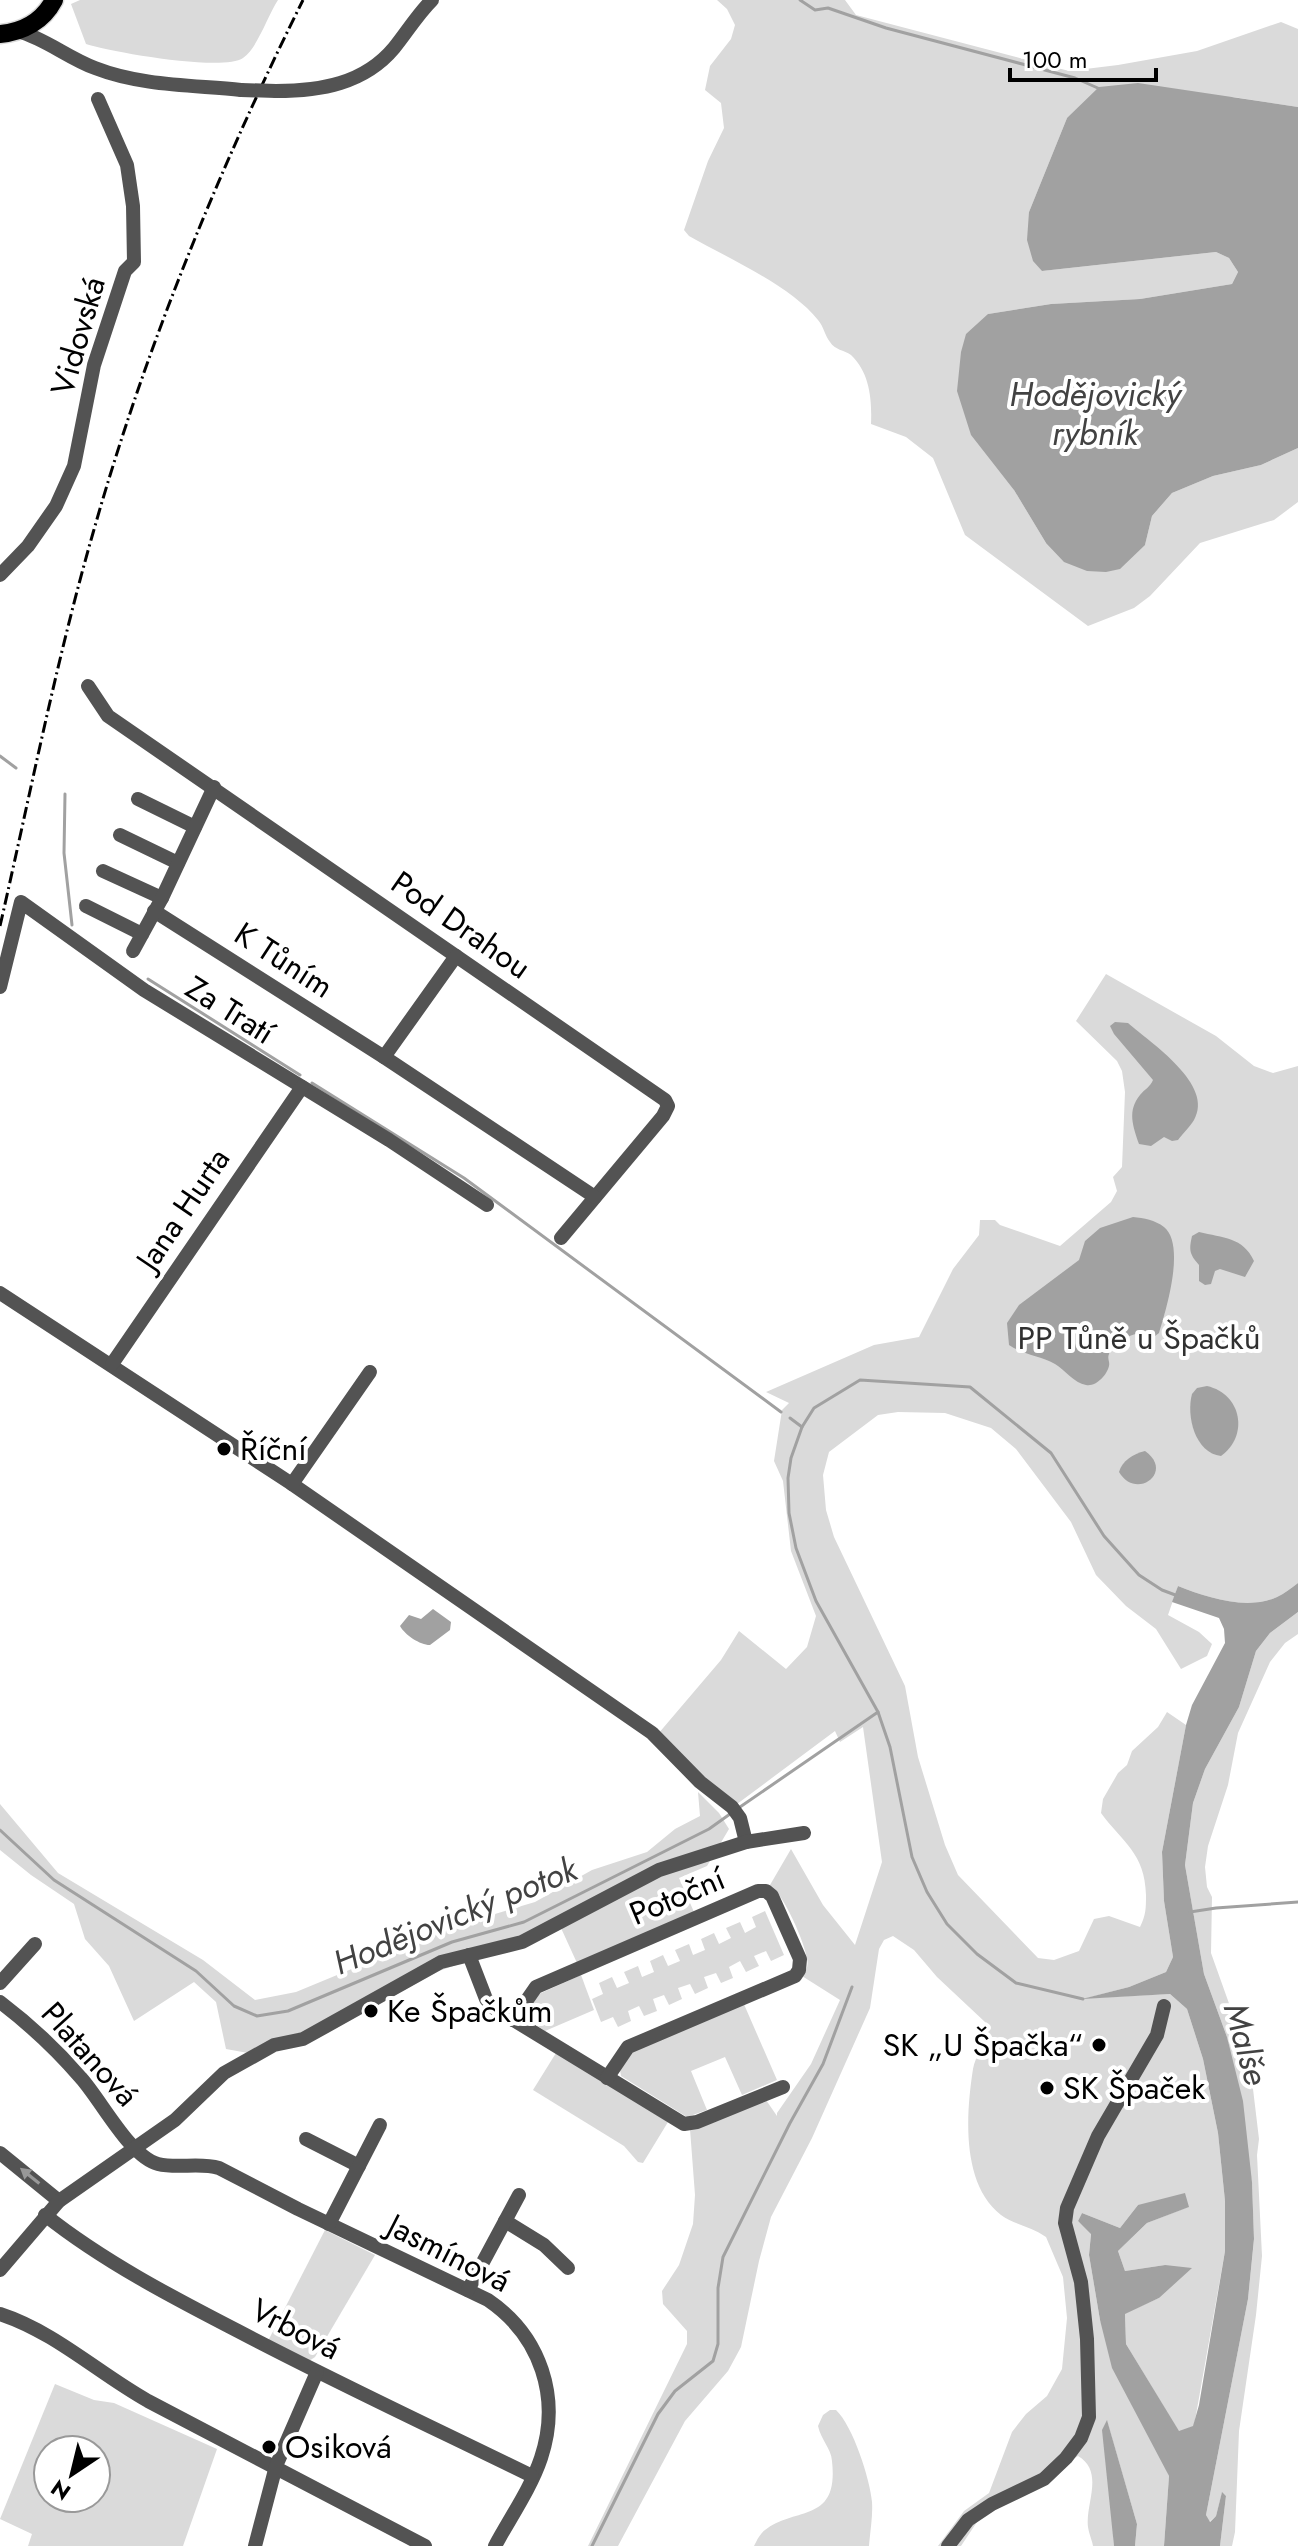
<svg xmlns="http://www.w3.org/2000/svg" width="1298" height="2546" font-family="Jost,sans-serif">
	<rect width="100%" height="100%" fill="#fff"/>
	<g fill="#dadada" fill-rule="evenodd">
		<path d="M80,0h198c-10,15 -21,49 -35,58 -20,14 -132,-6 -157,-14l-15,-40z"/>
		<path d="M717,0h128l11,15 213,56 49,-6 79,-14 84,-29 17,7v78l-65,-10 -166,21 -38,94 13,59 174,-19 13,6 9,14 -6,12 -92,15 -89,5 -63,10 26,176 32,53 99,2 7,-29 20,-23 41,-17 48,-11 37,-17v54l-24,18 -74,23 -50,53 -16,12 -46,18 -123,-91 -32,-77 -27,-21 -35,-13c1,-24 -1,-51 -20,-69 -7,-5 -16,-5 -21,-13 -5,-6 -6,-15 -12,-22 -27,-34 -90,-62 -129,-84l-5,-6 24,-69 16,-33 -3,-25 -16,-13 5,-24 21,-27 4,-14 -8,-16z"/>
		<path d="M1106,974l110,62 38,30 19,7 25,-7v517c-7,5 -14,11 -21,14 -30,14 -71,0 -99,-11l-10,29 31,17 13,12 -5,12 -26,13 -25,-40 -30,-23 -30,-31 -25,-53 -55,-73 -25,-21 -46,-15 -47,-1 -20,3 -49,37 -6,23 3,35 8,27 71,149 13,71 27,88 13,30 80,83 16,2 25,-9 15,-32 15,-3 31,11c6,-12 6,-19 6,-32 -1,-42 -23,-52 -45,-82l2,-14 15,-26 9,-8 5,-14 26,-24 9,-15 19,13 -24,127 2,49 9,56 -7,15 -37,15 -42,11 83,-4 17,15 16,50 15,74 7,68v50l-31,175 -15,6 -53,-88 -1,-31 34,-15 6,-33 -40,6 -7,-20 29,-28 41,-16 -50,-2 -18,23 -38,-15 -4,8 13,12 -2,22 11,65 69,156 -5,70h-29l2,-22 -30,-103 7,125h-21c-1,-6 -4,-12 -5,-19 -3,-23 17,-55 -10,-71l-99,63 -18,27h-23l26,-35 25,-18 23,-61 14,-18 21,-18 15,-27 5,-51 -4,-41 -17,-40c-14,-10 -31,-12 -45,-22 -40,-31 -35,-101 -28,-146 3,-16 16,-31 12,-47l-48,-45 -23,-27 -21,-14 -9,4 -5,9 -9,59 -58,130 -41,79 -12,44 -18,86 -13,24 -43,50 -67,125h-30l99,-202v-13l-24,-27 -1,-13 17,-26 14,-41 2,-29 -5,-66 76,-29 11,16v-3l34,-49 29,-64 -38,-24c4,-5 7,-10 5,-17 -2,-16 -24,-66 -37,-74l21,-36 32,56 32,40 27,-83 -19,-135 -23,15 -5,-11 -98,73 -38,-30 -41,-40 63,-74 18,-29 47,38 21,-22 9,-31 -25,-65 -8,-70 -9,-20 8,-51 7,-7 -23,-11 108,-47 45,-8 34,-68 26,-34 1,-15h15l5,5 60,21 51,-44 6,-11 -4,-14 9,-10 3,-75 -3,-21 -5,-10 -41,-40z"/>
		<path d="M1298,1612v22l-13,9 -15,19 -32,71 -10,52 -20,61 -3,21 2,20 5,10 -1,56 30,84 12,52 6,50 -2,16 5,101 -6,59 -17,116 -4,101 -3,14h-12l6,-50 -4,-3 -6,23 -7,6 -3,-7 42,-216 6,-59 -2,-57 -25,-146 -23,-63 -19,-109 8,-62 12,-34 34,-62 17,-56 14,-18z"/>
		<path d="M698,1792l21,21 10,16 -22,37 -28,12 15,34 -117,51 -16,-35 -122,43 -64,35 -127,47 -22,-4 -10,-47 -22,-20 -60,39 -25,-55 -24,-27 -11,-35 -43,-29 -31,-25v-46l58,69 145,87 52,40 41,-8 162,-67 77,-23 57,-32 55,-18 28,-23 25,-13z"/>
		<path d="M765,1911l19,44 -13,6 -5,-10 -12,5 5,10 -13,6 -6,-11 -11,6 4,11 -12,5 -5,-10 -12,4 4,11 -13,6 -5,-10 -12,4 4,11 -13,6 -5,-10 -11,4 4,12 -13,5 -5,-10 -11,5 3,10 -13,6 -5,-10 -12,5 -9,-23 11,-5 -4,-11 13,-6 5,11 12,-5 -5,-11 14,-6 4,11 12,-5 -4,-11 13,-6 5,11 12,-5 -5,-11 14,-6 4,11 12,-5 -4,-11 13,-6 5,11 12,-6 -5,-10 14,-6 5,11 11,-6 -4,-10z"/>
		<path d="M581,1975l13,35 -49,21 -16,-11 -2,-9 12,-17z"/>
		<path d="M743,2002l34,78 -35,15 -17,-38 -34,14 16,39 -20,7 -66,-41 -1,-6 13,-20z"/>
		<path d="M556,2053l112,69 -25,41 -5,-1 -14,-16 -91,-56z"/>
		<path d="M325,2230l50,25 -60,102 -6,4 -41,-20z"/>
		<path d="M55,2384l39,16 20,3 103,46 -34,97h-155l4,-12 -32,-15zM48,2450h48v48h-48z"/>
		<path d="M830,2410h6c17,16 34,69 36,92 1,14 -2,30 -3,44h-115c3,-6 6,-12 11,-16 30,-24 74,-6 67,-69 -1,-13 -11,-21 -14,-35l5,-11z"/>
	</g>
	<g fill="#a1a1a1">
		<path d="M1138,83l160,24v341l-37,17 -48,11 -41,17 -20,23 -7,29 -25,24 -14,3 -19,-1 -23,-9 -18,-19 -32,-53 -43,-55 -14,-44 4,-39 5,-18 22,-20 63,-10 89,-5 92,-15 6,-12 -9,-14 -13,-6 -174,19 -9,-10 -6,-21 2,-28 38,-94 32,-31z"/>
		<path d="M1115,1022l13,1c23,20 87,62 66,97 -4,7 -11,13 -16,20l-6,1 -8,-4 -13,9 -12,-2c-6,-18 -12,-33 1,-49 5,-6 10,-8 13,-15l-39,-46 -4,-8z"/>
		<path d="M1133,1217c11,1 22,3 31,10 22,18 2,83 -5,106l-8,6 -12,-6c-11,3 -26,9 -30,21 -2,5 1,7 0,12 -2,9 -13,21 -23,19 -12,-2 -21,-15 -31,-21 -15,-9 -32,-9 -46,-19l-2,-22 12,-18 60,-45 6,-19 15,-13z"/>
		<path d="M1199,1232c24,6 44,5 55,29l-9,16 -25,-8 -5,2 -4,13 -6,1 -6,-4v-16c-10,-11 -10,-15 -7,-29z"/>
		<path d="M1207,1386c35,8 42,50 14,70 -26,-3 -35,-40 -29,-62l5,-6z"/>
		<path d="M1145,1451c30,21 -9,50 -26,21 3,-11 14,-18 26,-21z"/>
		<path d="M1298,1583v29l-28,21 -14,18 -17,56 -34,62 -12,34 -8,62 19,109 23,63 16,64 9,81 2,57 -6,60 -42,216 4,7 6,-6 6,-24 4,4 -6,50h-56l5,-70 -57,-108 -12,-48 -11,-65 2,-21 -13,-13 4,-8 38,15 18,-23 47,-12 4,14 -42,16 -29,28 7,20 40,-6 27,3 -33,30 -34,16 1,30 53,87 14,-5 6,-21 26,-154v-50l-7,-68 -15,-74 -16,-50 -17,-15 -88,5 47,-12 37,-15 7,-15 -9,-56 -2,-49 24,-127 6,-20 33,-62 -1,-14 -5,-11 -47,-16 6,-16c28,11 69,25 99,11 7,-3 14,-9 21,-14z"/>
		<path d="M433,1609l18,13 -1,8 -20,15c-10,0 -25,-10 -30,-19l9,-11 12,4z"/>
		<path d="M1107,2420l30,104 -2,22h-21l-12,-116z"/>
	</g>
	<g fill="none" stroke-linecap="round" stroke-linejoin="round">
		<g stroke="#a1a1a1" stroke-width="3">
			<path d="M800,0l15,10 13,-2 58,20 189,50 25,11"/>
			<path d="M0,756l16,12"/>
			<path d="M65,794l-1,59 8,72"/>
			<path d="M148,979l152,96"/>
			<path d="M312,1083l152,95 317,234"/>
			<path d="M790,1418l12,9"/>
			<path d="M878,1712l-62,-111 -20,-53 -7,-35 -1,-35 3,-20 11,-31 12,-19 46,-28 110,7 81,66 53,83 35,39 23,15 16,6"/>
			<path d="M740,1807l138,-95 12,35 22,110 15,35 20,32 30,30 39,29 67,16"/>
			<path d="M0,1830l54,50 142,91 38,35 23,10 31,-5 164,-69 72,-20 185,-93 21,-15"/>
			<path d="M1190,1912l26,-4 82,-6"/>
			<path d="M592,2546l66,-132 17,-23 38,-30 5,-17v-56l5,-31 67,-134 33,-59 29,-77"/>
		</g>
		<defs>
			<path id="major" d="M0,34c23,-2 43,-13 54,-34"/>
		</defs>
		<use href="#major" stroke="#dbdbdb" stroke-width="21"/>
		<g stroke="#535353" stroke-width="14">
			<path d="M18,31c28,8 50,27 77,37 46,18 98,17 146,22"/>
			<path d="M276,91c44,0 88,-7 118,-43 13,-16 23,-33 38,-48"/>
			<path d="M0,575l28,-29 28,-40 18,-40 20,-101 31,-94 9,-9 -1,-56 -6,-41 -29,-66"/>
			<path d="M88,686l20,30 557,384 3,6 -5,10 -102,122"/>
			<path d="M138,799l57,28"/>
			<path d="M120,835l58,28"/>
			<path d="M103,871l59,27"/>
			<path d="M86,906l56,28"/>
			<path d="M154,911l230,146 211,140"/>
			<path d="M133,951l29,-53 52,-111"/>
			<path d="M0,987l21,-85 123,88 245,150 98,65"/>
			<path d="M384,1057l72,-101"/>
			<path d="M0,1293l292,191 360,249 48,49 32,25 8,11 6,24"/>
			<path d="M112,1364l190,-277"/>
			<path d="M292,1484l78,-112"/>
			<path d="M469,1955l17,44 8,9 190,116 13,-2 86,-35"/>
			<path d="M0,1983l35,-39"/>
			<path d="M0,2002c29,22 57,48 81,76 20,22 49,79 77,86 20,5 41,-2 61,4l79,41 190,91c53,36 73,98 53,158 -10,30 -31,60 -46,88"/>
			<path d="M513,2020l23,-33 222,-96h8l6,5 28,63 -1,11 -4,6 -167,71 -21,31"/>
			<path d="M306,2139l53,27"/>
			<path d="M0,2153l59,48"/>
			<path d="M45,2215c58,46 127,82 193,116 97,51 196,97 294,145"/>
			<path d="M505,2221l39,24 24,23"/>
			<path d="M329,2224l51,-99"/>
			<path d="M0,2270l59,-69 116,-81 49,-47 50,-28 29,-6 138,-77 81,-20 137,-72 87,-28 58,-9"/>
			<path d="M468,2290l51,-95"/>
			<path d="M0,2314c55,18 98,59 148,87l277,145"/>
			<path d="M255,2546l21,-80 41,-94"/>
			<path d="M948,2546l20,-26 24,-16 52,-25 22,-21 15,-20 8,-21 -2,-78 -6,-57 -16,-59 2,-15 31,-72 59,-101 7,-29"/>
		</g>
		<use href="#major" stroke="#000" stroke-width="18"/>
		<path stroke="#000" stroke-width="3" stroke-dasharray="12 4 2 4" stroke-linecap="butt" d="M0,926c30,-131 56,-264 93,-393 52,-184 125,-362 210,-533"/>
		<path stroke="#535353" stroke-width="14" d="M241,90l35,1"/>
	</g>
	<defs><path id="oneway-solid" d="M-6-.8H1V-3.2L6.5 0L1 3.2V.8H-6Z" transform="scale(2)"/></defs>
	<use fill="#989898" href="#oneway-solid" transform="translate(30 2176) rotate(-141)"/>
	<g fill="#000" stroke="#fff" stroke-width="3">
		<circle cx="224" cy="1449" r="8"/>
		<circle cx="371" cy="2011" r="8"/>
		<circle cx="1099" cy="2045" r="8"/>
		<circle cx="1047" cy="2088" r="8"/>
		<circle cx="269" cy="2447" r="8"/>
	</g>
	<g text-anchor="middle" dominant-baseline="central" stroke-width="8" stroke-linejoin="round" paint-order="stroke">
		<g font-size="32" fill="#000" stroke="#fff">
			<text transform="translate(78 336) rotate(-74)">Vidovská</text>
			<text transform="translate(461 925) rotate(35)">Pod Drahou</text>
			<text transform="translate(284 960) rotate(33)">K Tůním</text>
			<text transform="translate(230 1010) rotate(32)">Za Tratí</text>
			<text transform="translate(183 1209) rotate(-56)">Jana Hurta</text>
			<text transform="translate(677 1896) rotate(-23)">Potoční</text>
			<text transform="translate(90 2054) rotate(48)">Platanová</text>
			<text transform="translate(449 2253) rotate(27)">Jasmínová</text>
			<text transform="translate(296 2329) rotate(27)">Vrbová</text>
		</g>
		<g font-size="32" fill="#313131" stroke="#fff">
			<text x="1139" y="1338">PP Tůně u Špačků</text>
		</g>
		<g font-size="32" fill="#000" stroke="#fff" text-anchor="start">
			<text x="240" y="1449">Říční</text>
			<text x="387" y="2011">Ke Špačkům</text>
			<text x="1083" y="2045" text-anchor="end">SK „U Špačka“</text>
			<text x="1063" y="2088">SK Špaček</text>
			<text x="285" y="2447">Osiková</text>
		</g>
		<g font-size="34" font-style="italic" fill="#424242" stroke="#fff">
			<text x="1095" y="394">Hodějovický<tspan x="1095" dy="39">rybník</tspan></text>
			<text transform="translate(455 1916) rotate(-22)">Hodějovický potok</text>
			<text transform="translate(1246 2044) rotate(74)">Malše</text>
		</g>
	</g>
	<g transform="translate(72 2474) rotate(215)"><circle r="38" fill="#ffffff" stroke="#999999" stroke-width="2"/>
	<path d="M0-6L14 30L0 20L-14 30Z" fill="#000000"/>
	<text y="-12" font-size="22" font-weight="bold" text-anchor="middle" fill="#000000">N</text>
	</g>
	<path d="M1010 68v12h146v-12" fill="none" stroke="#000000" stroke-width="4"/>
	<text x="1022" y="68" font-size="24" fill="#000000" stroke="#ffffff" stroke-width="6" paint-order="stroke">100 m</text>
</svg>
